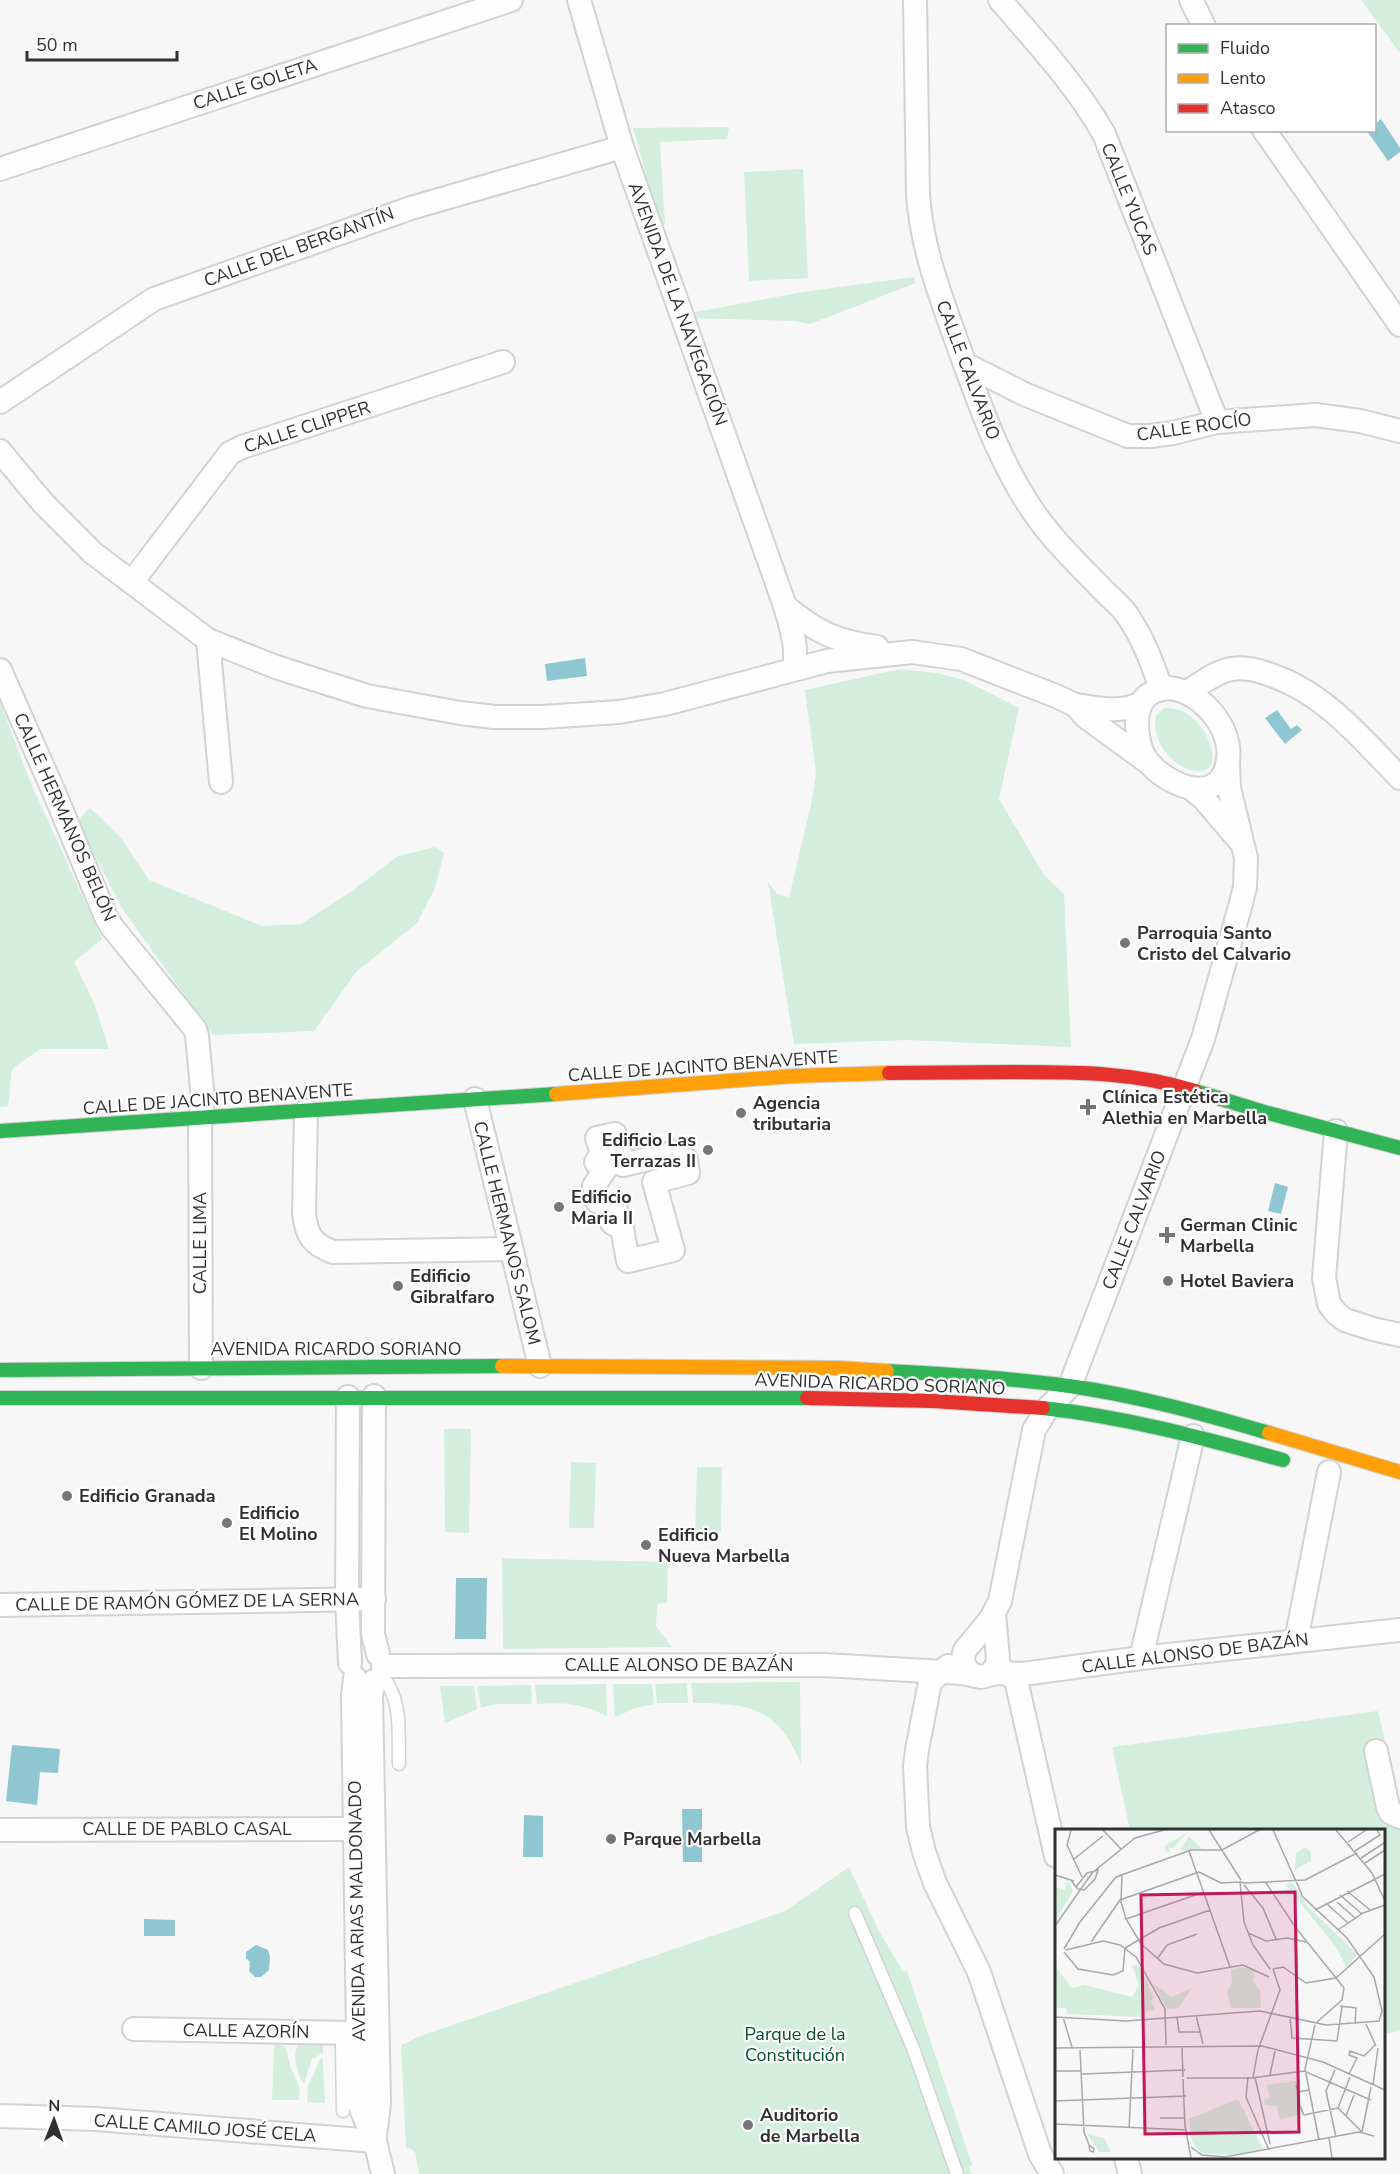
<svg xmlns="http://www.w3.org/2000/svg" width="1400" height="2174" font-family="'Nunito Sans',sans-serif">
	<rect width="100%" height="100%" fill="#f7f7f8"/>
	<g fill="#d4eede">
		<path d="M1361,0h39v53z"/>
		<path d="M729,127l-2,12 -67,3 5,83h-5l-27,-97z"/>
		<path d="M803,169l5,109 -59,3 -5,-109z"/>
		<path d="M914,277l2,6 -106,41 -17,-3 -100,-3 -2,-5 111,-21z"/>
		<path d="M900,669l37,4 27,7 55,28 -20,91 45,76 20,19 7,153 -164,-7 -113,4 -26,-162 9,12 12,3 22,-92 5,-31 -11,-84z"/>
		<path d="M0,702l30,79 72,158 -28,23 20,41 15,46h-69l-28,20 -4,37 -8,1z"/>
		<path d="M1164,708c16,-1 26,6 36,18 6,7 10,16 12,25 7,43 -65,12 -56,-36z"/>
		<path d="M90,808l31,30 28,42 113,46 39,-2 51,-33 46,-35 37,-9 9,6 -9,35 -18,35 -61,49 -42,59 -101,4 -90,-125 -46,-89z"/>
		<path d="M444,1429h27l-2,104 -24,-1z"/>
		<path d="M571,1462l25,1 -2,65h-25z"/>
		<path d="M697,1467h25l-1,64 -26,-1z"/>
		<path d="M502,1558l166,4 -1,41 -10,1 -1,22 16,21 -169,2z"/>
		<path d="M800,1682l1,82c-24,-58 -52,-60 -108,-61l-2,-20z"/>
		<path d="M687,1683l1,20h-31l-2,-19z"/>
		<path d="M606,1684l1,32c-28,-13 -40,-13 -70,-12l-2,-19z"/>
		<path d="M613,1684h39l2,20 -18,4 -21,9z"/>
		<path d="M531,1685l1,19h-37l-14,4 -4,-22z"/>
		<path d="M440,1686h34l3,23 -32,14z"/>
		<path d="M1378,1711l22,95v225l-16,3v-204h-254l-18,-83z"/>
		<path d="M849,1867l29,62 25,43 4,-1 65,194 -3,2 3,7h-553l-4,-23 -9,-4 -5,-102 22,-10 362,-124z"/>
		<path d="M274,2045h8l4,3 5,20 9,21 -1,11h-27z"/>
		<path d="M298,2045h25v8l-11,6 -8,25c-7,-10 -12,-28 -6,-39z"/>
		<path d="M320,2059h3l2,44 -18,-1 1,-16z"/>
	</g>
	<g fill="#8ec7d1">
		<path d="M1381,119l19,29v4l-12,9 -21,-30 7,-1 1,-6z"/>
		<path d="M585,658l2,18 -40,5 -2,-17z"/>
		<path d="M1277,710l14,19 6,-4 5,5 -17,14 -20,-26z"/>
		<path d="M1275,1183l13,4 -7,27 -13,-3z"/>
		<path d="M456,1578h31l-1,61h-31z"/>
		<path d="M12,1745l48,4 -2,24 -18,-1 -3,33 -31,-4z"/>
		<path d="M682,1809h20v53h-19z"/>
		<path d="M524,1815l19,1v41h-20z"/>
		<path d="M144,1919l31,1v16h-31z"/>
		<path d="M256,1945l12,5 2,7 -1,13 -8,7h-6l-6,-6 1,-9 -4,-4v-6z"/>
	</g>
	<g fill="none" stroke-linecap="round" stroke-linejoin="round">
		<defs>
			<g id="lane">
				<path d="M381,1674c22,27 17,56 18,90"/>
				<path d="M855,1913l58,135 44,126"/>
				<path d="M343,2111l-1,-66 4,-16"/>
			</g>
			<g id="street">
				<path d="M579,0l43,147 163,459c6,21 13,41 9,63"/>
				<path d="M915,0l3,195c4,55 23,102 41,153 22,60 43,122 81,173 19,26 43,48 65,71 7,7 16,14 22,23 16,23 25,47 34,74"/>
				<path d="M1000,0c37,43 76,85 104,134l113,288"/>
				<path d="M1191,0l13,26"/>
				<path d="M1264,130l136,195"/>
				<path d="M0,169l511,-169"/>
				<path d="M965,364l59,30 104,42h22l23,-3 44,-11 99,-7 44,6 40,10"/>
				<path d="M0,402l154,-103 257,-91 211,-61"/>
				<path d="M0,451l43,52 50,50 115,87 68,27 91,29 93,17 34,4h49l76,-5 46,-8 162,-43 85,-9 49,7 95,37 19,9 11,12 63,46"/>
				<path d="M132,582l98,-129 12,-6 261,-85"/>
				<path d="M785,606c31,26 52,36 92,41"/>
				<path d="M208,640l13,142"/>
				<path d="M0,670l54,122 52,125 6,10 83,102 2,7 6,63 -3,19 1,250"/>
				<path d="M1169,688c35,3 71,48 56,83 -3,8 -8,13 -15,16 -20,7 -48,-9 -61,-24 -12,-13 -16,-45 -7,-61 5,-9 17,-13 27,-14z"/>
				<path d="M1187,692c14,-8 29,-21 45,-23 12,-2 25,1 36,5 56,18 92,63 132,104"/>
				<path d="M1075,705c23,3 45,9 66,-2"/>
				<path d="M1191,788l13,11 35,41"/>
				<path d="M475,1099l65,267"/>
				<path d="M306,1111l-2,103c3,22 8,30 29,38l178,-3"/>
				<path d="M1336,1131l-12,147 5,26 7,9 9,7 28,9 27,6"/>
				<path d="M615,1134l8,31 54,-13v7h9l2,14 -34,9 19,68 -45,11 -6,-33 -10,-5 5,-11 -20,-11 -3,-15 12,-18 -10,-6 6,-8 -5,-16z"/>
				<path d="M374,1396l-1,238 5,20"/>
				<path d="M348,1397l-1,203 3,63"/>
				<path d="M0,1605l374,-6"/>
				<path d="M1296,1641l33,-169"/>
				<path d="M1141,1658l52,-222"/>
				<path d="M383,1666l441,-1 137,8 20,4 16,-4 26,1 118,-16 259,-28"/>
				<path d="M948,1666l-18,16 -13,68 -2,16 3,61 6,25 11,31 44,89 61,182 12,20"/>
				<path d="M999,1667l17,13 40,176"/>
				<path d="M990,1674l6,-7 2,-8 -4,-46"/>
				<path d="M974,1675c-10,-5 -13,-14 -9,-25l25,-30 10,-19 34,-171 13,-21 23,-23 133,-347 38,-136 4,-16 1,-29 -17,-70 -1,-25"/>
				<path d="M355,1678l-2,18 6,408 16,37 8,33"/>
				<path d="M374,1681l-3,15 8,407 -4,33"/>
				<path d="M1376,1751l12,56 3,6 9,4"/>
				<path d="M0,1830l372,-1"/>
				<path d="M134,2029l224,4"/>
				<path d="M0,2116l96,3 279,22"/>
				<path d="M1126,2158l4,16"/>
			</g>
			<g id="fast">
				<path d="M1195,1091l69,21 136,36"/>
				<path d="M0,1131l556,-37"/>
				<path d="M0,1370l502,-4"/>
				<path d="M887,1371c60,3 122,7 182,15 66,9 135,28 200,47"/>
				<path d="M0,1398h807"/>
				<path d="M1043,1408c83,9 160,30 240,52"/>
			</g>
			<g id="slow">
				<path d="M556,1094l238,-18 95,-3"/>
				<path d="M502,1366l336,2 49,3"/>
				<path d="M1269,1433l131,39"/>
			</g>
			<g id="jam">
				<path d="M889,1073c41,0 83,-1 124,-1 63,0 122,0 182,19"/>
				<path d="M807,1398l126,3 110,7"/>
			</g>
		</defs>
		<use href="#lane" stroke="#d2d2d2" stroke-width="15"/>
		<use href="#street" stroke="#d2d2d2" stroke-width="26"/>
		<use href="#fast" stroke="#d2d2d2" stroke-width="16"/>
		<use href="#slow" stroke="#d2d2d2" stroke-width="16"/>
		<use href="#jam" stroke="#d2d2d2" stroke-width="16"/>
		<use href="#lane" stroke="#fefefe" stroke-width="12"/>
		<use href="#street" stroke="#fefefe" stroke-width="22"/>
		<use href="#fast" stroke="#30b455" stroke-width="14"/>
		<use href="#slow" stroke="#ff9f0a" stroke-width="14"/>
		<use href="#jam" stroke="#e5322d" stroke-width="14"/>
	</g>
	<g fill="#767677" stroke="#fff" stroke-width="2">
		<circle cx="1125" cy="943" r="6"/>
		<path d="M1085 1098h6v6h6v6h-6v6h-6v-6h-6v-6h6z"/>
		<circle cx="741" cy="1113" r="6"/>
		<circle cx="708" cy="1150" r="6"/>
		<circle cx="559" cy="1207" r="6"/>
		<path d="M1164 1226h6v6h6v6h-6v6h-6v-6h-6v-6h6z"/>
		<circle cx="1168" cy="1281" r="6"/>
		<circle cx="398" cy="1286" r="6"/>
		<circle cx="67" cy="1496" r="6"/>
		<circle cx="227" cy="1523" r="6"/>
		<circle cx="646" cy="1545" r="6"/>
		<circle cx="611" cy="1839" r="6"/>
		<circle cx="748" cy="2125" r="6"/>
	</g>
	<g text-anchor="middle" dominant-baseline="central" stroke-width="4.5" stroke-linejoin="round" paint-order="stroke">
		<g font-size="18" fill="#313132" stroke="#fff">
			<text transform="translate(255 84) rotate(-18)">CALLE GOLETA</text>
			<text transform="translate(1129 199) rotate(68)">CALLE YUCAS</text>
			<text transform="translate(299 247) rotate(-20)">CALLE DEL BERGANTÍN</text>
			<text transform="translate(678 304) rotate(70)">AVENIDA DE LA NAVEGACIÓN</text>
			<text transform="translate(968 370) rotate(69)">CALLE CALVARIO</text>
			<text transform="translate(307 427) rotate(-18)">CALLE CLIPPER</text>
			<text transform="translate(1194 427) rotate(-8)">CALLE ROCÍO</text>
			<text transform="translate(65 817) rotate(66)">CALLE HERMANOS BELÓN</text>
			<text transform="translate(703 1066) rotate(-4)">CALLE DE JACINTO BENAVENTE</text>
			<text transform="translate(218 1099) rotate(-4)">CALLE DE JACINTO BENAVENTE</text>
			<text transform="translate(1134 1220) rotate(-69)">CALLE CALVARIO</text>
			<text transform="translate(507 1233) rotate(76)">CALLE HERMANOS SALOM</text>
			<text transform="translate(200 1243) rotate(-90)">CALLE LIMA</text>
			<text x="336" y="1349">AVENIDA RICARDO SORIANO</text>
			<text transform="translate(880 1384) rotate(2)">AVENIDA RICARDO SORIANO</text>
			<text transform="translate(187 1602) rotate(-1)">CALLE DE RAMÓN GÓMEZ DE LA SERNA</text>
			<text transform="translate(1195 1653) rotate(-7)">CALLE ALONSO DE BAZÁN</text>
			<text x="679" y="1665">CALLE ALONSO DE BAZÁN</text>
			<text x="187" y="1829">CALLE DE PABLO CASAL</text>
			<text transform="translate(357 1911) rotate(-91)">AVENIDA ARIAS MALDONADO</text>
			<text transform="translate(246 2031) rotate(1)">CALLE AZORÍN</text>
			<text transform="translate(205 2128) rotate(4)">CALLE CAMILO JOSÉ CELA</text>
		</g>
		<g font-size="18" font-weight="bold" fill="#313132" stroke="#fff" text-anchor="start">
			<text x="1137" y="933">Parroquia Santo<tspan x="1137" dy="21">Cristo del Calvario</tspan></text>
			<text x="1102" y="1097">Clínica Estética<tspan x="1102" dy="21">Alethia en Marbella</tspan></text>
			<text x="753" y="1103">Agencia<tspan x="753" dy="21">tributaria</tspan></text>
			<text x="696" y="1140" text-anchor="end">Edificio Las<tspan x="696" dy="21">Terrazas II</tspan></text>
			<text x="571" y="1197">Edificio<tspan x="571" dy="21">Maria II</tspan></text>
			<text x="1180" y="1225">German Clinic<tspan x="1180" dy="21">Marbella</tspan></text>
			<text x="410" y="1276">Edificio<tspan x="410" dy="21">Gibralfaro</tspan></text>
			<text x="1180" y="1281">Hotel Baviera</text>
			<text x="79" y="1496">Edificio Granada</text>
			<text x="239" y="1513">Edificio<tspan x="239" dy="21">El Molino</tspan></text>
			<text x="658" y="1535">Edificio<tspan x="658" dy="21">Nueva Marbella</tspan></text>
			<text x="623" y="1839">Parque Marbella</text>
			<text x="760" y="2115">Auditorio<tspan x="760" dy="21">de Marbella</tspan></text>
		</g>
		<g font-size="18" fill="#004f2e" stroke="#fff">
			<text x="795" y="2034">Parque de la<tspan x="795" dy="21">Constitución</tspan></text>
		</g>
	</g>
	<g transform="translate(1055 1829)">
		<rect width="330" height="330" fill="#f7f7f8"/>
		<path d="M133,3l-15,16 -4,-1 1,4 10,-1 9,-14 13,13 -32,2 -7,5 4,-3 -3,-7zM250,18l6,5v9l-16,9 1,-16zM10,51h3l5,11 -18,30v-34l10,3 1,-7 3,-1zM238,54l14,23 50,48 -10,14 -12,-22 -50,-62zM84,136l15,33 -3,3 4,9 -8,1 -3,6 -77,-3 -1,-6h-10l-1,6v-48l17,22 13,-3 47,12 7,-12 -7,-19zM187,138l13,4 -2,10 7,10 1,17h-30l-4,-17 5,-9 -1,-12zM98,155l19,13 20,-9 -14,20 -11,1zM241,252l8,33 -24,5 -3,-13 -12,-1 -1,-5 6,-2 -3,-13zM183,270l25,50 -32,6 -30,-2 -9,-11 -3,-23zM33,305l16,4 7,14h-12z" fill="#d4eede"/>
		<path fill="none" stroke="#a8a8a9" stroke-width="1.5" d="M16,1l-4,15 15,32M48,1l18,19M154,1l32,50M281,1l36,43 13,28M293,13l18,-12M134,22l41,116M300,22l25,-16 -3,-5M306,29l23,-15M19,30l29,-23M310,34l20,-13M144,43l22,11 19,-1M67,45l-1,28 5,17 15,25 23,20 33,9 46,-8 26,12M0,46l19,6M16,51l5,7 2,2 6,1 11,-11 3,-9 -11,3 -11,14M190,54l60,-3 52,-27M190,54l-5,-1 4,40 9,23 17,24M211,54l30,45 48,60 -2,12 -25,22M189,56l19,23 13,31M292,62l23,19M285,66l22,19M282,73l18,16M271,74l22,20M260,81l70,-36M71,90l78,-27M0,97l37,-53 43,-35 29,-8M283,101l25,-17 22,-8M193,104l18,8 21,-3 19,4M36,113l29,-42 79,-28M70,119l34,-20 51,-18M9,120l16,-27 36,-45 75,-27h31l37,-20M11,121l37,-9 17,4 16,12 29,52 1,36M9,123l14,17 35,6 10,-4 2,-23M102,130l10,-14 30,-11M218,140l10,-2 23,16 30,-5 49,-44M285,177l16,2 -1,16M141,186l7,29M0,188l71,4 134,-10 66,14 53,-4 3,-10 -8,-34 -27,-39 -44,-41 -30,-67M8,188l9,30M122,188l2,15h21M235,188l2,21 45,3 5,-34M311,195l10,22M260,196l-10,44 14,71M0,219l207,-2 61,16 62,28M127,219l1,29M25,221l4,82 5,13M280,241l-9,21 10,46M0,242h26M27,245l103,-4M294,245l8,-16 -8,-3 1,-4 14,5 11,-11M215,246l5,-24M193,248l-2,20 23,53M198,248l5,-27 22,-60 -7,-21M200,248l15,67M132,249h65l52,-7 67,29M128,250l2,47 6,32M241,256l2,7 11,-2M318,256l5,-37M0,272l131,-5M245,277l4,9 34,-7M283,279l24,24M283,279l12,-31M291,287l8,-21M105,289h25M0,295l132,6M74,300l4,-80M307,303l9,-45M274,309l3,20M34,316l5,4 -1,3 -3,-1zM136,318l11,8 23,2 134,-25 15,4"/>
		<path fill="#c2185b" fill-opacity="0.15" stroke="#c2185b" stroke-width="3" d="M240,63l4,240 -154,2 -4,-239z"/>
		<rect width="330" height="330" fill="none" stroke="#313132" stroke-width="3"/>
	</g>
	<rect x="1166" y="24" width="210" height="108" fill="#ffffff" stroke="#adadad" stroke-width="1.5"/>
	<rect x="1178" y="44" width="30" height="9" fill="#30b455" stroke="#adadad" stroke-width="1.5"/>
	<text x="1220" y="54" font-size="18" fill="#313132">Fluido</text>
	<rect x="1178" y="74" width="30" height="9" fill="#ff9f0a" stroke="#adadad" stroke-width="1.5"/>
	<text x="1220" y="84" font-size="18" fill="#313132">Lento</text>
	<rect x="1178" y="104" width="30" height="9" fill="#e5322d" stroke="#adadad" stroke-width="1.5"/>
	<text x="1220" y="114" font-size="18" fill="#313132">Atasco</text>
	<g transform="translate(54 2120) rotate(1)" stroke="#ffffff" stroke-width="4.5" paint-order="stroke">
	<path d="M0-4.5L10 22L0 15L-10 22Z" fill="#313132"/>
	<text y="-9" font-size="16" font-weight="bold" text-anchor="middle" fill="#313132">N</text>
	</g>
	<path d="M27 51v9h150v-9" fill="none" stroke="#313132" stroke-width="3"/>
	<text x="36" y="51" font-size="18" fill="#313132" stroke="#ffffff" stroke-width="4.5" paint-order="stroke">50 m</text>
</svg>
